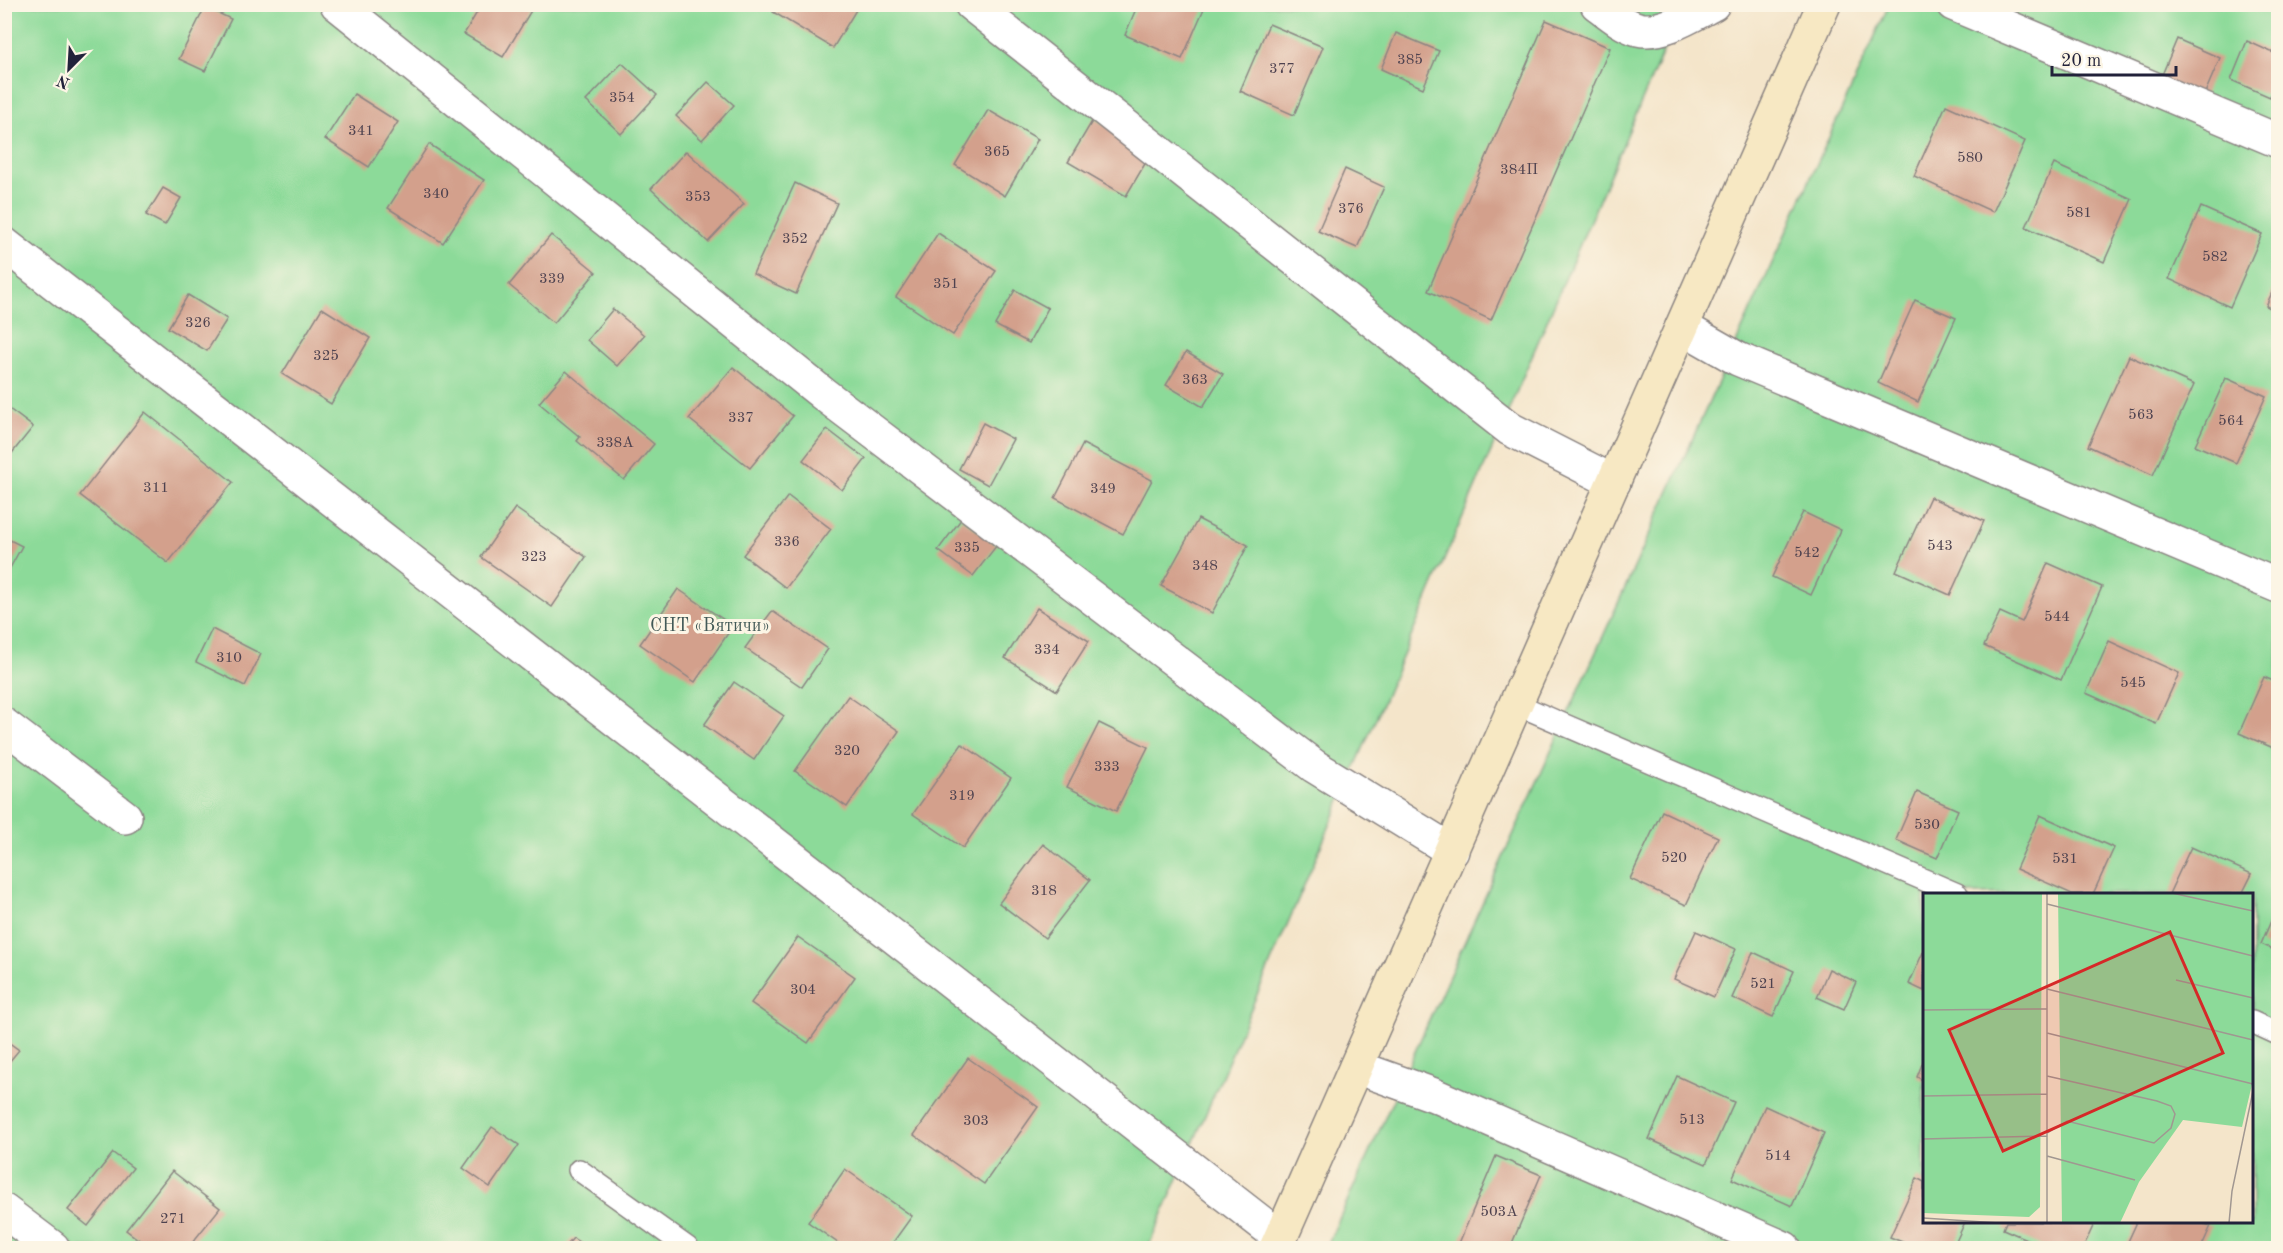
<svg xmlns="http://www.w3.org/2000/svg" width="2283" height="1253" font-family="'Old Standard TT',serif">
	<rect width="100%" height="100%" fill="#fcf5e5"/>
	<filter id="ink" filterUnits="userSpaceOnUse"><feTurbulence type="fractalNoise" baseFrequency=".0167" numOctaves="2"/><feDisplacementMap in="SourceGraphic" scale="12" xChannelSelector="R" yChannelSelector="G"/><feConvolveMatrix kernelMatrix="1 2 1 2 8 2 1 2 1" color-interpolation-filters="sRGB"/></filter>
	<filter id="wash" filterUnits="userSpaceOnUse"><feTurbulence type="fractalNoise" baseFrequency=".008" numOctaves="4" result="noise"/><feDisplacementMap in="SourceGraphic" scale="24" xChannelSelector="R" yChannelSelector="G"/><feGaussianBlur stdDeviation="1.35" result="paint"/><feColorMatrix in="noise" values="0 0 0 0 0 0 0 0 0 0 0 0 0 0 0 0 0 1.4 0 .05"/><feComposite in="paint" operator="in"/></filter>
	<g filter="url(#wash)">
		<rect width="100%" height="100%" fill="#f4e5ca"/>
		<g fill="#8cda99" stroke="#577e6a" stroke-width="1.5" fill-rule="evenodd">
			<path d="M5,5h1678l-535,1243h-1143z"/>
			<path d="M1889,5h389v1243h-952zM1924,894h328v328h-328z"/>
		</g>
		<g id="blocks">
			<g fill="#d3a08c">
				<path d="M482,4h53l-32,53 -39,-23z"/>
				<path d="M1138,4h68l-24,55 -57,-24z"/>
				<path d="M777,5h82l-26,43 -60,-36z"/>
				<path d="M205,7l26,12 -26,52 -26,-12z"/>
				<path d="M1546,20l64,28 -119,272 -63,-29z"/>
				<path d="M1269,24l54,23 -29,68 -54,-24z"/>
				<path d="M1396,33l43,18 -16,37 -42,-19z"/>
				<path d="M2177,39l43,19 -18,42 -43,-18z"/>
				<path d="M2247,41l31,14v21l-8,21 -39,-17z"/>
				<path d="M622,63l35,32 -36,39 -35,-33z"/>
				<path d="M708,82l26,23 -32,35 -26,-24z"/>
				<path d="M354,94l44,28 -29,45 -44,-28z"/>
				<path d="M1946,105l79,36 -32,71 -79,-36z"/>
				<path d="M988,110l50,29 -33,57 -50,-31z"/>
				<path d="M1094,118l58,34 -26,44 -58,-34z"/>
				<path d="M429,144l55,36 -41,63 -55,-35z"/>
				<path d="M686,151l58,53 -36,38 -57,-53z"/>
				<path d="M2054,164l78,35 -28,63 -78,-35z"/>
				<path d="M1345,169l39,18 -27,61 -39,-17z"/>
				<path d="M795,183l42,20 -41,91 -43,-20z"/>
				<path d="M163,188l18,10 -16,27 -19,-10z"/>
				<path d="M2201,207l61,27 -32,73 -61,-28z"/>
				<path d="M938,233l58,38 -43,64 -57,-38z"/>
				<path d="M551,235l45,37 -42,51 -45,-38z"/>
				<path d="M2278,279v33l-12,-6z"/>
				<path d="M1015,290l33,18 -19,35 -34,-18z"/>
				<path d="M188,295l39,24 -20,32 -39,-23z"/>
				<path d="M1915,300l41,18 -38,84 -40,-19z"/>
				<path d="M322,308l48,30 -39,66 -49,-30z"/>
				<path d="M613,309l31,26 -27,31 -30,-26z"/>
				<path d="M1186,352l37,22 -20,33 -37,-22z"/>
				<path d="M2129,356l65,29 -41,90 -65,-29z"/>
				<path d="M733,367l60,49 -43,52 -61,-49z"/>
				<path d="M566,371l88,73 -30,36 -47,-39 3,-4 -41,-34z"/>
				<path d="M2226,378l40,18 -30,67 -41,-18z"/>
				<path d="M4,405l29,22 -29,36z"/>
				<path d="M145,412l88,70 -65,81 -88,-68z"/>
				<path d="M983,423l30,16 -25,46 -29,-16z"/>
				<path d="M827,429l39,30 -24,31 -39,-30z"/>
				<path d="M1083,444l69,36 -29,54 -68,-36z"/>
				<path d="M788,496l43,33 -45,59 -43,-33z"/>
				<path d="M1930,497l54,24 -34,74 -54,-24z"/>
				<path d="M515,508l71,49 -34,50 -71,-50z"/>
				<path d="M1803,512l38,18 -30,65 -39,-18z"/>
				<path d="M962,518l35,27 -24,31 -35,-26z"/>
				<path d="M1198,519l50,26 -36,68 -51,-27z"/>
				<path d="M4,537l18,9 -18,33z"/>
				<path d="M2048,563l54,24 -41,93 -77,-34 16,-34 22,10z"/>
				<path d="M678,589l55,37 -38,56 -55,-38z"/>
				<path d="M1037,608l52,33 -32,50 -52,-33z"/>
				<path d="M772,611l56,38 -26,38 -57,-39z"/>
				<path d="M212,629l49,25 -16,32 -49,-24z"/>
				<path d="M2109,641l70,32 -23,51 -70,-31z"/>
				<path d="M2264,677l14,6v67l-39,-17z"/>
				<path d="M734,682l50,34 -30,44 -50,-35z"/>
				<path d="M848,696l51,35 -52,76 -52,-36z"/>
				<path d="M1099,723l49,24 -32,64 -49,-24z"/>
				<path d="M962,744l49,34 -48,70 -50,-34z"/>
				<path d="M1917,792l41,18 -21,48 -41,-18z"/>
				<path d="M1662,811l56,26 -32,68 -56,-26z"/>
				<path d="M2040,815l74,33 -21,46h-21l-56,-25z"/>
				<path d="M1043,844l47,36 -45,58 -46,-35z"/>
				<path d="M2191,847l61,27 -10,20h-73z"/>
				<path d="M2278,905v47l-17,-8z"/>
				<path d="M1696,931l40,18 -22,48 -40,-18z"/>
				<path d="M798,937l57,40 -47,66 -57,-40z"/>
				<path d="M1924,950v41l-15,-7z"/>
				<path d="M1753,952l41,19 -21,46 -41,-19z"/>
				<path d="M1829,969l27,13 -12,27 -27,-12z"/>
				<path d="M4,1039l15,11 -15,18z"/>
				<path d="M968,1058l70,49 -54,77 -70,-49z"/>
				<path d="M1924,1059v22l-7,-4z"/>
				<path d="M1677,1076l57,26 -28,62 -57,-25z"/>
				<path d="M1765,1106l59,27 -32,73 -60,-27z"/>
				<path d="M492,1127l27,18 -29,42 -27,-19z"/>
				<path d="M113,1153l20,15 -45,58 -20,-16z"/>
				<path d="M1496,1156l45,19 -31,73h-53z"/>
				<path d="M845,1169l67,47 -23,32h-44l-37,-26z"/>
				<path d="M172,1171l48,37 -32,40h-38l-24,-18z"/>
				<path d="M1917,1178l7,4v40h41l-12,26h-36l-27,-11z"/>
				<path d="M2006,1222h89l-12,26h-36l-44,-19z"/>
				<path d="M2137,1222h63l11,4 -10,22h-76z"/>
				<path d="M573,1238l15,10h-23z"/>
			</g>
		</g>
	</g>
	<g filter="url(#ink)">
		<use href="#blocks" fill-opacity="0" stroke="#8b8482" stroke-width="1.5"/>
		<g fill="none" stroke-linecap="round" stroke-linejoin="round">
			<defs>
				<g id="service">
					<path d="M1516,704l441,190"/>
					<path d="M2252,1022l26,12"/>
					<path d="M579,1170l109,78"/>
				</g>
				<g id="minor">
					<path d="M337,4l485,389 492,373 138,85"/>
					<path d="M971,4l539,425 104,53"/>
					<path d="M1597,4c12,9 26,21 41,25 23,6 54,-14 75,-25"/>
					<path d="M1953,4l325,137"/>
					<path d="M4,244l1277,994"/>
					<path d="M1682,327l56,32 540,227"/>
					<path d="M4,725l121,92"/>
					<path d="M1356,1067l78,28 350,153"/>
					<path d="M4,1211l49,37"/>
				</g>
				<path id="secondary" d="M1276,1248l548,-1244"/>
			</defs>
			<use href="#service" stroke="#8b8482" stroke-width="24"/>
			<use href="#minor" stroke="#8b8482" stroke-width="36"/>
			<use href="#secondary" stroke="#8b8482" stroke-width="36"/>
			<use href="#service" stroke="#fff" stroke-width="21"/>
			<use href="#minor" stroke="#fff" stroke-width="33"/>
			<use href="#secondary" stroke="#f7e8c3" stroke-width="33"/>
		</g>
	</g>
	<g text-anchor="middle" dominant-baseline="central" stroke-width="6" stroke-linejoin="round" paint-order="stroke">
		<g font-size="15" fill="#4e424f">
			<text x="1410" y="60">385</text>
			<text x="1282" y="69">377</text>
			<text x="622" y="98">354</text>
			<text x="361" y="131">341</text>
			<text x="997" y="152">365</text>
			<text x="1970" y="158">580</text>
			<text x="1519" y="170">384П</text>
			<text x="436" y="194">340</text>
			<text x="698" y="197">353</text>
			<text x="1351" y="209">376</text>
			<text x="2079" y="213">581</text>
			<text x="795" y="239">352</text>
			<text x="2215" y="257">582</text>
			<text x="552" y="279">339</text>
			<text x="946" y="284">351</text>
			<text x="198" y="323">326</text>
			<text x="326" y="356">325</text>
			<text x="1195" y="380">363</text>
			<text x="2141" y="415">563</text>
			<text x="741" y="418">337</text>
			<text x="2231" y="421">564</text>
			<text x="615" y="443">338А</text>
			<text x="156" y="488">311</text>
			<text x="1103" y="489">349</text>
			<text x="787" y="542">336</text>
			<text x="1940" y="546">543</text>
			<text x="967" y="548">335</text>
			<text x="1807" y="553">542</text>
			<text x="534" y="557">323</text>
			<text x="1205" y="566">348</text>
			<text x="2057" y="617">544</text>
			<text x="1047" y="650">334</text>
			<text x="229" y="658">310</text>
			<text x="2133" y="683">545</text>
			<text x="847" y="751">320</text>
			<text x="1107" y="767">333</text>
			<text x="962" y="796">319</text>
			<text x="1927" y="825">530</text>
			<text x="1674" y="858">520</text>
			<text x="2065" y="859">531</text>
			<text x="1044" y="891">318</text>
			<text x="1763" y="984">521</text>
			<text x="803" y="990">304</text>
			<text x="1692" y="1120">513</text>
			<text x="976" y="1121">303</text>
			<text x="1778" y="1156">514</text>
			<text x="1499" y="1212">503А</text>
			<text x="173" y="1219">271</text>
		</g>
		<g font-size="18" fill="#425957" stroke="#fcf5e5">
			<text x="710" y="626">СНТ «Вятичи»</text>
		</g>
	</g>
	<g transform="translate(1923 893)">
		<rect width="330" height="330" fill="#f4e5ca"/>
		<path d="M0,0h119l-2,314 -11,10 -106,-4zM135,0h195v187l-11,47 -59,-7 -44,62 -19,41h-58z" fill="#8cda99"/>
		<path fill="none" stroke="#a09791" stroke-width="1.5" d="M124,0v330M249,0l81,18M124,11l206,52M253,87l77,18M124,96l206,51M0,117l124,-1M124,140l206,51M124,183l110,25 14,5 4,8 -4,14 -17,15 -87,-22 -20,12M0,203l124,-2M0,246l124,-3M124,263l88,24M0,325l76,5M306,330l3,-32 21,-100"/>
		<path fill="#d62828" fill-opacity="0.15" stroke="#d62828" stroke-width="3" d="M247,39l53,121 -220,98 -54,-121z"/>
		<rect width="330" height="330" fill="none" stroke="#22223b" stroke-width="3"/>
	</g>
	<rect width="2283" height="1253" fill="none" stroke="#fcf5e5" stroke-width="24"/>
	<g transform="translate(69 69) rotate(204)" stroke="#fcf5e5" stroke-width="4.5" paint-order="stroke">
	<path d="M0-4.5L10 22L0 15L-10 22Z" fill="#22223b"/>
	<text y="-9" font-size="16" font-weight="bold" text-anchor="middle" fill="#22223b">N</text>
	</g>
	<path d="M2052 66v9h124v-9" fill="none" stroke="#22223b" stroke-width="3"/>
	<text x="2061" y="66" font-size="18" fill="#22223b" stroke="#fcf5e5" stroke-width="4.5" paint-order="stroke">20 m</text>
</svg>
